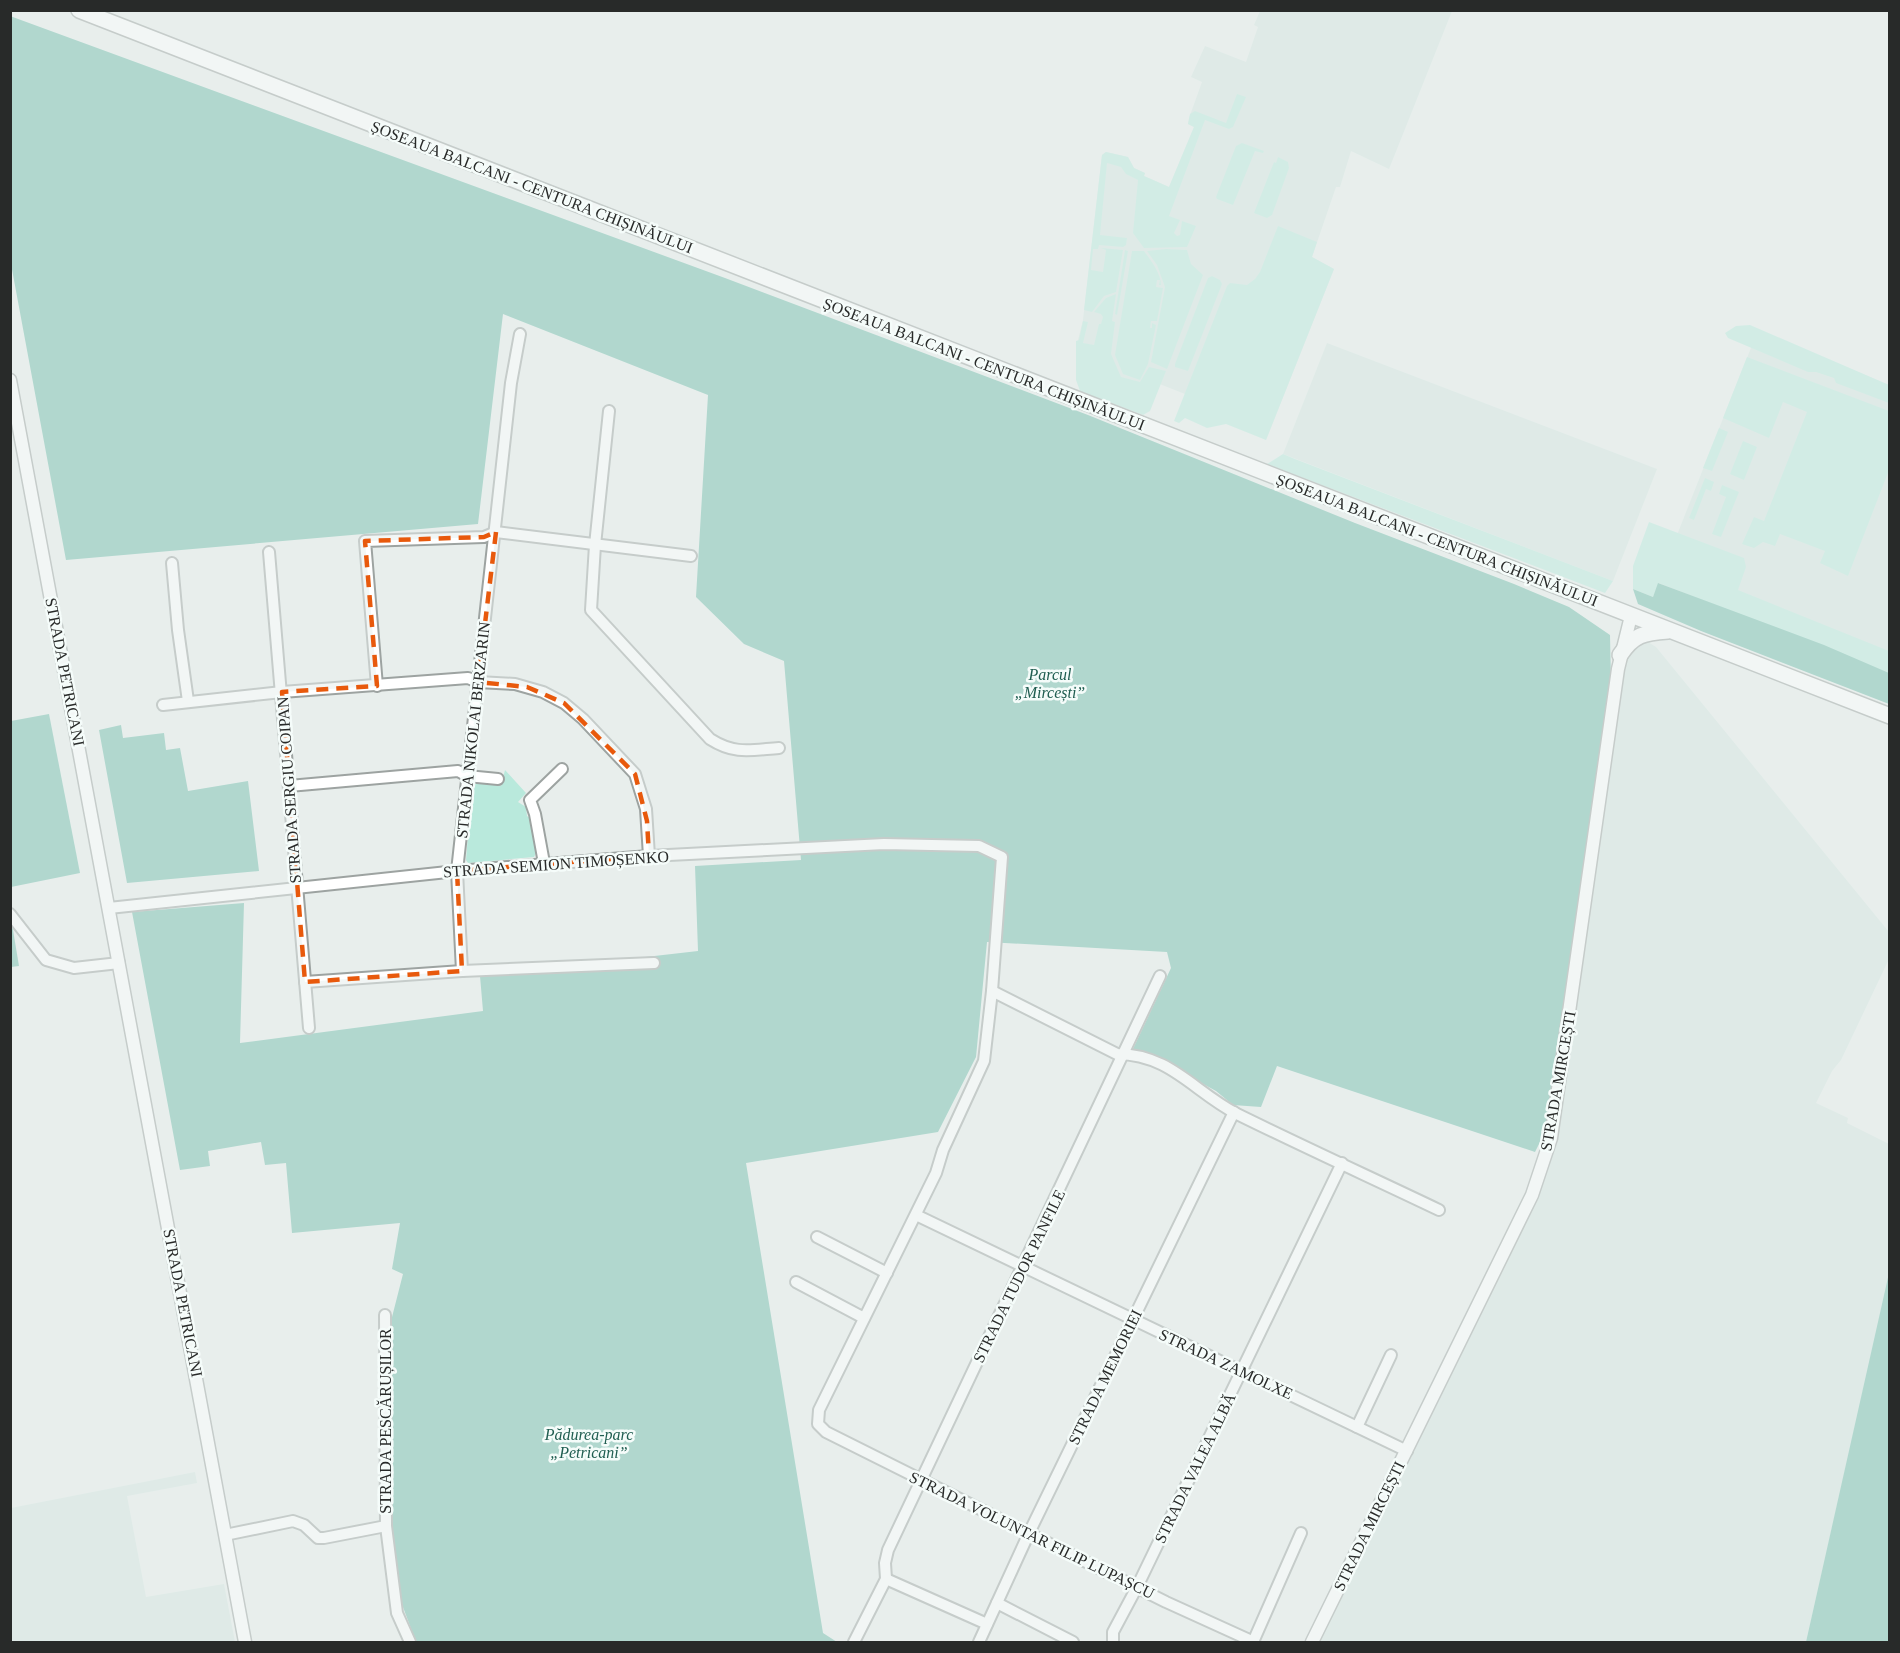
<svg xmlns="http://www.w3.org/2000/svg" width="1900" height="1653" font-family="'Times New Roman',serif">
	<rect width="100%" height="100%" fill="#e8eeec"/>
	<g fill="#d5e5e0">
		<path d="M1260,11h192l-63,158 -38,-18 -11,36h-4l-24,70 22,12 -68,171 -81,-46 -28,-11 -2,4 -57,-12 -20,-35 5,-20 19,-165 4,-3 22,5 6,11 11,5 -1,3 25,11 25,-60 -6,-3 1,-6 13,-36 -11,-5 14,-31 41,16 12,-35 -4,-2z"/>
		<path d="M1758,330l131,55v288l-231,-90z"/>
		<path d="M1327,343l330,126 -44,112 -330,-127z"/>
		<path d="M1640,641l8,1 8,5 233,285v27l-48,101 -9,11 -16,32 32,15 -1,5 42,21 1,129 -84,369h-487l223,-457 81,-516 3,-14z"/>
		<path d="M195,1472l2,11 -70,13 19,101 78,-13 11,58h-224v-134z"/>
	</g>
	<g fill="#b9e9dc">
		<path d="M1237,94l9,3 -13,30 -4,2 -24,-9 -36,96 11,4 -6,13 3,3 3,-1 2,-14 14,5 -9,21 -43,1 -11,-15 5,-53 -12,-6 -5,-7 -14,-4 -7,72 27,3 -1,7 -3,2 -24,-2 -1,4h-5l-2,21 12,2 3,-22 -5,-2 22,2 -7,42 -12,4 -12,16 -8,-2 18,-155 4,-3 22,5 6,11 11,5 -1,3 25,11 25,-60 -6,-3 2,-10 5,-3 31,12z"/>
		<path d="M1242,143l22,8 -1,2 -8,-2 -22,54 -16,-6 -1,-2 20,-51z"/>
		<path d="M1278,157l10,5 1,6 -17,47 -5,3 -13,-5 20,-51 2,1z"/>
		<path d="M1278,226l39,16 -5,15 22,12 -68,171 -40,-16 -19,4 -22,-10 -6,5 -5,-2 53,-135 3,-3 17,2 8,-6 5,-7z"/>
		<path d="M1166,249l21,1 4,14 12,11 -36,94 -16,-7 14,-75 -8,-22 -10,-14z"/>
		<path d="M1125,250l3,1 -11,64 -2,-1z"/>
		<path d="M1132,251h12c7,10 17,22 17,34h-2l1,-5h-3l-1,7 7,1 -6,33h-6l-1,7h2v-5l4,2 -8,39 -8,16 -17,-6 -8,-19z"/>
		<path d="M1212,276l8,4 2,4 -34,87 -13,-4v-3l33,-86z"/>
		<path d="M1116,294l-4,27 3,1 -4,32 10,23 19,5 9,-15 17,4 -16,40 -7,4 -63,-24 -4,-11v-39l3,-1 4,-19 5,1 -5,21 11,2 5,-21h2l2,-7 -2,-3 -7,-2 12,-14z"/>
		<path d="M1750,325l139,60v18l-53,-20 -2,-5 -18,-6h-8l-80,-34 -3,-5 11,-7z"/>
		<path d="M1747,357l142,54v59l-41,106 -28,-13 5,-12 -45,-17 -5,12 -12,-4 -9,6 -12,-4 12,-27 10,4 43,-109 -24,-10 -14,36 -46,-20z"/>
		<path d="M1719,428l9,4 -16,39 -9,-3z"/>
		<path d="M1743,441l14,6 -13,33 -14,-6z"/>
		<path d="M1283,454l12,5 318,122 -8,12 -338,-129z"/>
		<path d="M1705,478l9,4 -3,9 -5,-2 -12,31 -5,-2z"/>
		<path d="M1722,485l17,7 -18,45 -9,-3 14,-37 -7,-3z"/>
		<path d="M1649,522l95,36 2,9 -8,23 151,61v22l-230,-90 -6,14 -20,-8v-23z"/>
		<path d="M505,770l21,23 -8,9 8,5 1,9 6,4 5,29 -4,8 -66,6 -2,-3 6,-74 3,-4 26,4z"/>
	</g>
	<g fill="#6fbba9">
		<path d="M10,16l715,262 363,137 267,108 159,61 55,23 41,28 1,47 -62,442 -14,28 -258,-86 -16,41 -28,-2 -17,-14 -22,-12 -62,-28 39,-83 -4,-16 -180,-10 -11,115 -38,75 -192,31 77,470 14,9h-421l-19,-51 -8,-63 2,-207 12,-47 -11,-5 8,-46 -108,10 -6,-70 -21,2 -4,-23 -53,9 2,15 -30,4 -48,-258 112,-9 -4,140 243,-32 -3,-35 218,-25 -3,-85 106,-6 -17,-199 -40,-17 -48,-47 12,-202 -205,-81 -25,210 -412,36 -55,-296z"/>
		<path d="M1658,583l166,62 65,28v31l-188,-73 -63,-27 -5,-15 20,8z"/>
		<path d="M49,714l31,159 -69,14v-166z"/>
		<path d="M121,725l2,13 41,-5 2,17 14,-2 8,43 60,-10 11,90 -132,12 -28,-153z"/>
		<path d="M10,912l9,54 -8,1h-1z"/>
		<path d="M1889,1273v369h-83z"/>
	</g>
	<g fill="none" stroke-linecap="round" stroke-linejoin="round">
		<defs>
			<g id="minor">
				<path d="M609,411l-14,134 -4,65 119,129c25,16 41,11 69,9"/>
				<path d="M269,552l40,476"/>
				<path d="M172,563l6,67 10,71"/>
				<path d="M377,686l-12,-145 119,-4 12,-5 195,24"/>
				<path d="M163,705l119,-13 186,-14 10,4 37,2 28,8 21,11 19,16 52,55 11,35 3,47"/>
				<path d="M289,786l169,-15 9,5 31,3"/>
				<path d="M544,863l-9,-49 -5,-14 32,-31"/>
				<path d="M109,908l348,-37 192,-15 235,-12 95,2 23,11 -10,134 -8,70 -41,89 -7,23 -117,237 -1,14 8,8 340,170 88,40"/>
				<path d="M10,914l36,46 28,8 45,-5"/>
				<path d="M462,971l-5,-100 54,-488 9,-49"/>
				<path d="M305,982l157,-11 192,-8"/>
				<path d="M992,991l125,63c53,0 77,38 120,60 67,33 135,64 202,96"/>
				<path d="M916,1215l491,236"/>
				<path d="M817,1237l70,36"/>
				<path d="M796,1282l68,36"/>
				<path d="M385,1315l1,211 11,87 13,29"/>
				<path d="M1357,1427l34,-72"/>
				<path d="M225,1535l68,-14 11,4 14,13h6l62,-12"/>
				<path d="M886,1579l101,45"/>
				<path d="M997,1603l76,39"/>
				<path d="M854,1642l32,-63 -1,-16 3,-13 272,-574"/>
				<path d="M979,1642l50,-109 205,-421"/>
				<path d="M1113,1642v-10l24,-45 205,-424"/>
				<path d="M1253,1642l48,-109"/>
			</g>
			<g id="major">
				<path d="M10,380l235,1262"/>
				<path d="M1312,1642l220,-447 19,-57 67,-469 13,-53"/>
			</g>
			<g id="highway">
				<path d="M79,10l1811,706"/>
				<path d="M1620,655c14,-21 24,-22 48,-24"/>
			</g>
		</defs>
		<use href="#minor" stroke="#9da3a1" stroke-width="14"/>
		<use href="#major" stroke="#9da3a1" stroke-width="15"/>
		<use href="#highway" stroke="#9da3a1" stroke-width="18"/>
		<use href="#minor" stroke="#fff" stroke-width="10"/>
		<use href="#major" stroke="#fff" stroke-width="12"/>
		<use href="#highway" stroke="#fff" stroke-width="15"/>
	</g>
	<path d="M0 0H1900V1653H0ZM496,532l-18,150 49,5 37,16 71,71 12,47 2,35 -192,15 5,100 -157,11 -23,-290 95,-6 -12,-145 119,-4z" fill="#e8eeec" fill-opacity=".55" fill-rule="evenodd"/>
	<path fill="none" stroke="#e8590c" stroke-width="4.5" stroke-dasharray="12 8" stroke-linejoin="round" d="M496,532l-18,150 49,5 37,16 71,71 12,47 2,35 -192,15 5,100 -157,11 -23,-290 95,-6 -12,-145 119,-4z"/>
	<g text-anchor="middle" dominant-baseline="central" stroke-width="5" stroke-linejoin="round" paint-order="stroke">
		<g font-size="16" fill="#282a29" stroke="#f5fcfa">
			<text transform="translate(532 187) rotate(21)">ȘOSEAUA BALCANI - CENTURA CHIȘINĂULUI</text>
			<text transform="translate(984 364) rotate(21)">ȘOSEAUA BALCANI - CENTURA CHIȘINĂULUI</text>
			<text transform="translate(1437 540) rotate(21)">ȘOSEAUA BALCANI - CENTURA CHIȘINĂULUI</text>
			<text transform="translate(65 672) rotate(79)">STRADA PETRICANI</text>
			<text transform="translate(473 730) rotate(-84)">STRADA NIKOLAI BERZARIN</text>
			<text transform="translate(289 790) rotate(-94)">STRADA SERGIU COIPAN</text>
			<text transform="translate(556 864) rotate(-4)">STRADA SEMION TIMOȘENKO</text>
			<text transform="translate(1558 1081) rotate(-80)">STRADA MIRCEȘTI</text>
			<text transform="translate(1019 1276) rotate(-64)">STRADA TUDOR PANFILE</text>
			<text transform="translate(183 1303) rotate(79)">STRADA PETRICANI</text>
			<text transform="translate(1226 1364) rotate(25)">STRADA ZAMOLXE</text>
			<text transform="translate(1105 1377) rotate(-64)">STRADA MEMORIEI</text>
			<text transform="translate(385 1421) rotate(-90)">STRADA PESCĂRUȘILOR</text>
			<text transform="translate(1195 1468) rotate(-64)">STRADA VALEA ALBĂ</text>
			<text transform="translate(1369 1526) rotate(-64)">STRADA MIRCEȘTI</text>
			<text transform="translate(1032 1535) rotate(26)">STRADA VOLUNTAR FILIP LUPAȘCU</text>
		</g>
		<g font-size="16" font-style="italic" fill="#1f5d50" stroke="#f5fcfa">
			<text x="1050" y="674">Parcul<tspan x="1050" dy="18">„Mircești”</tspan></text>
			<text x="589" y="1434">Pădurea-parc<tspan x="589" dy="18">„Petricani”</tspan></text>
		</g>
	</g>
	<rect width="1900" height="1653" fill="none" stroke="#282a29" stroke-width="24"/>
</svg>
